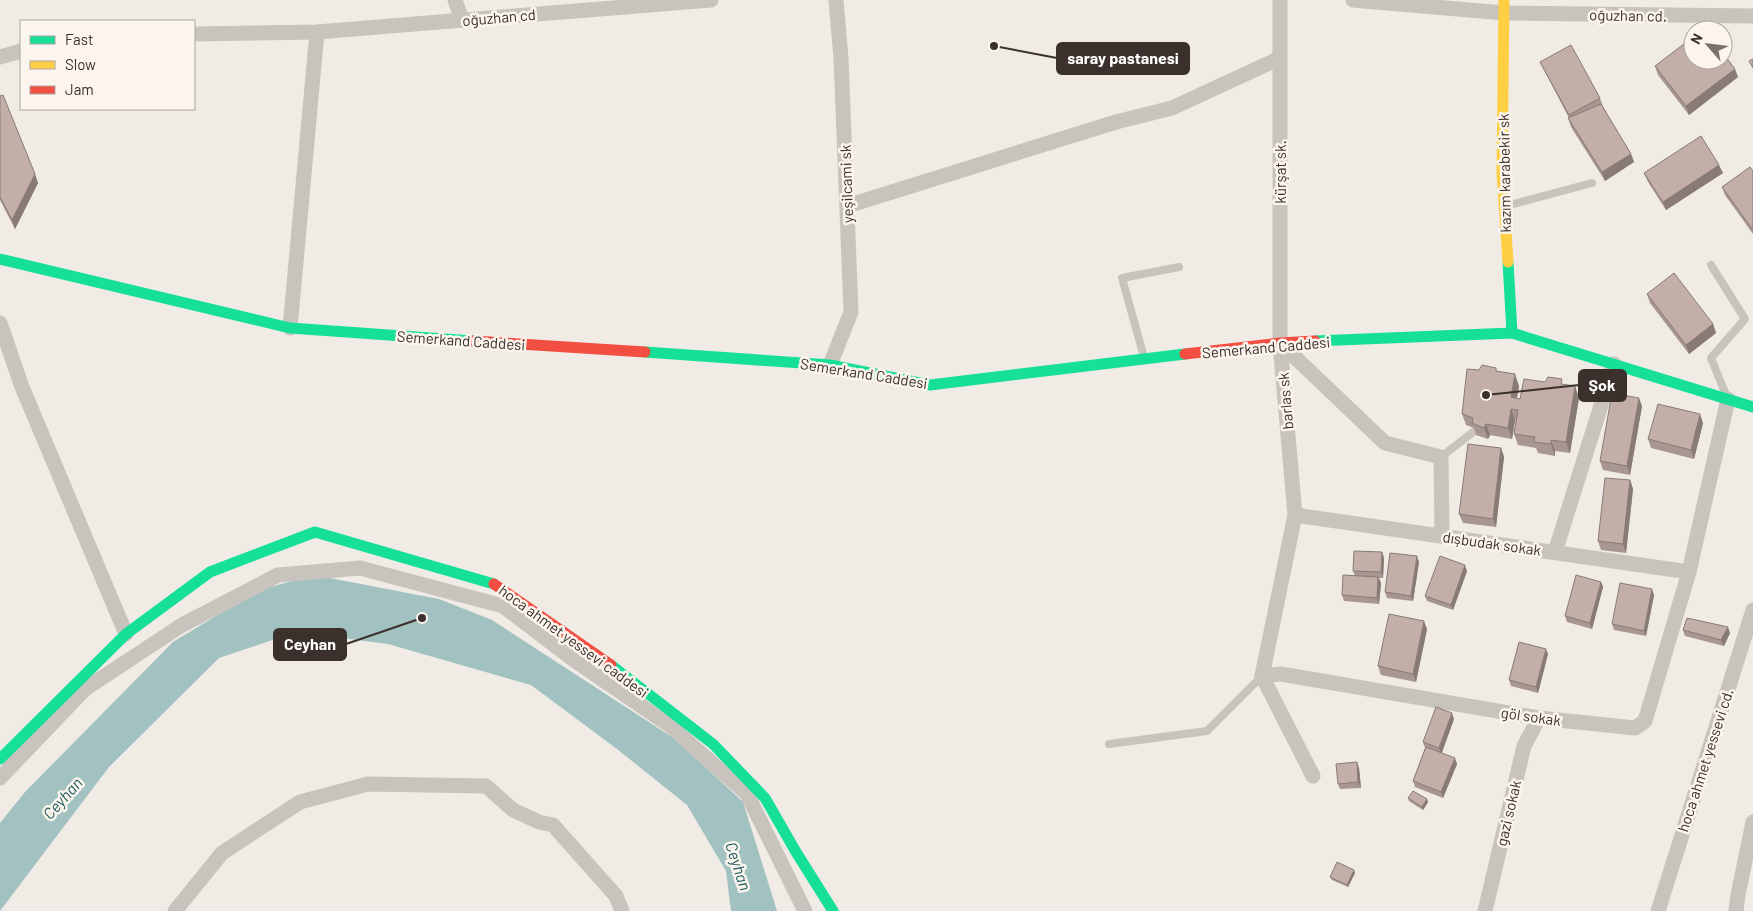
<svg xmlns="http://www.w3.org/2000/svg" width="1753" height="911" font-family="Barlow,sans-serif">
	<rect width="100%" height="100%" fill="#f0ebe5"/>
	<path fill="#a1c2c1" d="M314,575l125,24 53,21 183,119 68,63 34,109h-46l-5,-40 -39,-66 -70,-56 -86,-64 -143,-41 -92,-12 -77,26 -110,109 -109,144v-88l25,-31 148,-150 86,-52z"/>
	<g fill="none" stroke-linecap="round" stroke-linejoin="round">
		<g stroke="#c9c3be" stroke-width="8">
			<path d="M1506,206l86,-23"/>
			<path d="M1711,265l34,54 -34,39 15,37"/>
			<path d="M1144,357l-22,-79 57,-11"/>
			<path d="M1441,457l36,-28"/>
			<path d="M1109,744l98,-13 55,-55"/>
		</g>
		<g stroke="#c9c3be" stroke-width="15">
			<path d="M455,0l7,20"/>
			<path d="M1353,0l151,13 249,3"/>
			<path d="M194,34l123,-2 394,-32"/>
			<path d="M0,57l21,-6"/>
			<path d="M847,206l269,-84 56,-14 108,-50"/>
			<path d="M0,323l22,64 104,247"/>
			<path d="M290,328l27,-296"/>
			<path d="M1280,343v-343"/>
			<path d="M830,365l21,-53 -10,-254 -5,-58"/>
			<path d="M1295,515l394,57"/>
			<path d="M1555,552l59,-188"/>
			<path d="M1262,676l19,-2 258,44 96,10 10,-7 44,-149 39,-173"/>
			<path d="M1262,676l33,-161 -15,-172 105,100 56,14 1,78"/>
			<path d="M1262,676l51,100"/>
			<path d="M0,778l85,-89 97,-64 96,-50 82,-7 143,38 71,54 95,65 78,69 58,117"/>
			<path d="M175,911l47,-58 78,-51 68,-18 118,2 27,24 26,12 14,3 63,71 6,15"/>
			<path d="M1485,911l39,-165 15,-28"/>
			<path d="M1658,911l95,-301"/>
			<path d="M1736,911l2,-16 15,-73"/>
		</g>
		<g stroke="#16e098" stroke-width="11">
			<path d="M0,259l290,69 183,13"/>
			<path d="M1508,262l4,71"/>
			<path d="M1315,341l197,-8 241,74"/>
			<path d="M645,352l185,13 100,20 255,-31"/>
			<path d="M611,665l102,79 52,54 31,54 37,59"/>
			<path d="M0,759l126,-125 84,-62 105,-40 179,52"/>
		</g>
		<path stroke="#ffcf43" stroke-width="11" d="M1504,0l-2,173 6,89"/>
		<g stroke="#f24e42" stroke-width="11">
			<path d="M473,341l172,11"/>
			<path d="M1185,354l95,-11 35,-2"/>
			<path d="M494,584l117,81"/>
		</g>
	</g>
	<g fill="#a89690">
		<path d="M1540,62l60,36 3,9 28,47 3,8 -29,19 -34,-54 -3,-9h1l-25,-48z"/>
		<path d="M1655,66l83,11 -49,38 -31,-40z"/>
		<path d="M0,96l38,87 -23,46 -15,-29z"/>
		<path d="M1753,171v63l-28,-39 -3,-8z"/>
		<path d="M1644,173h79l-57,37 -18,-28z"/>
		<path d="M1647,294l66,30 3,9 -27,21 -39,-51z"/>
		<path d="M1479,370l19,1 21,15 -2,12 3,1 25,-17 19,3 15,13 -9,55 -15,-2v5l-17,-3 -2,-5 -18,-3 -4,-11 2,-14h-1l-3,19 -22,-4 -2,4 -12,-4 -2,-7 -8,-3 -4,-11z"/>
		<path d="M1642,406l-12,69 -27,-5 -3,-9z"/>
		<path d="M1703,423l-9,36 -43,-11 -3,-9z"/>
		<path d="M1501,448l3,9 -8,70 -33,-4 -4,-9z"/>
		<path d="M1630,480l3,9 -7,64 -25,-3 -3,-9z"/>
		<path d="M1382,552l2,6 -1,20h-4l2,5 -2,21 -35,-3 -2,-6 13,-19 -2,-5z"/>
		<path d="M1419,562l-6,39 -26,-3 -2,-6z"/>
		<path d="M1467,571l-14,39 -26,-9 -2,-5z"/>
		<path d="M1601,582l2,5 -11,42 -25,-7 -2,-6z"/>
		<path d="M1654,595l-8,41 -32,-6 -2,-6z"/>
		<path d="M1427,629l-11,53 -35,-7 -3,-9z"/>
		<path d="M1683,630l47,3 -6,13 -39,-10z"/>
		<path d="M1548,654l-10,39 -27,-7 -2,-6z"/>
		<path d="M1454,719l-12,34 15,11 -14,34 -28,-11 -2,-6 12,-33 -2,-6z"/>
		<path d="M1359,768l2,20 -21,1 -2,-5z"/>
		<path d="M1408,798l20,4 -5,8 -14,-9z"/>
		<path d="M1355,873l-7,14 -16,-7 -2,-3z"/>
	</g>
	<g fill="#887a75">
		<path d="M1735,69l3,8 -49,38 -3,-9z"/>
		<path d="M1631,154l3,8 -29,19 -3,-9z"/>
		<path d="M1719,165l4,8 -57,37 -3,-8z"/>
		<path d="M35,174l3,9 -23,46 -3,-9z"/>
		<path d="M1713,324l3,9 -27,21 -3,-9z"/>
		<path d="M1515,374l4,12 -4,23 -4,-12z"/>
		<path d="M1575,386l4,12 -9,55 -4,-11z"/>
		<path d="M1639,398l3,8 -12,69 -3,-9z"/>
		<path d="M1511,409l4,11 -3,19 -4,-11z"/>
		<path d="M1700,414l3,9 -9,36 -3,-9z"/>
		<path d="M1486,424l4,11 -2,4 -4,-11z"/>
		<path d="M1551,440l4,11v5l-4,-12z"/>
		<path d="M1501,448l3,9 -8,70 -3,-8z"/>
		<path d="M1630,480l3,9 -7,64 -3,-9z"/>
		<path d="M1382,552l2,6 -1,20 -2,-6z"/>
		<path d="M1417,556l2,6 -6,39 -2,-5z"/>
		<path d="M1465,565l2,6 -14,39 -2,-5z"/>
		<path d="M1378,577l3,6 -2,21 -2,-6z"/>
		<path d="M1601,582l2,5 -11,42 -2,-6z"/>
		<path d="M1652,589l2,6 -8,41 -2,-5z"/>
		<path d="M1424,621l3,8 -11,53 -3,-8z"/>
		<path d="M1728,627l2,6 -6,13 -3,-6z"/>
		<path d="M1546,649l2,5 -10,39 -2,-6z"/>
		<path d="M1452,713l2,6 -13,35 -2,-6z"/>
		<path d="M1455,758l2,6 -14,34 -2,-6z"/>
		<path d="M1357,762l2,6 2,20 -3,-6z"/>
		<path d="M1427,799l1,3 -5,8 -1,-3z"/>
		<path d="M1354,870l1,3 -7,14 -1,-2z"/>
	</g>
	<g fill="#c3afa7" stroke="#887a75">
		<path d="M1693,37v23h30v-7l12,16 -49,37 -31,-40z"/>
		<path d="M1571,45l29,53 -31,17 -29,-53z"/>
		<path d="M1753,59v9l-4,-7z"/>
		<path d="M3,95l32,79 -23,46 -12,-23v-101z"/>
		<path d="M1601,104l30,50 -29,18 -34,-54z"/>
		<path d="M1701,136l18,29 -56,37 -19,-29z"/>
		<path d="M1750,167l3,4v59l-31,-43z"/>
		<path d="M1674,273l39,51 -27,21 -39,-51z"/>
		<path d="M1482,365l14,3v3l19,3 -4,23 9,2 4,-20 21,3 3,-5 14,2 -1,5 14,2 -9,56 -15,-2v4l-17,-2 1,-5 -21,-3 4,-24 -7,-1 -3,19 -22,-4 -2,4 -12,-5 1,-5 -11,-4 5,-45 12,1z"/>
		<path d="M1612,393l27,5 -12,68 -27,-5z"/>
		<path d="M1658,404l42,10 -9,36 -43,-11z"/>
		<path d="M1468,444l33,4 -8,71 -34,-5z"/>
		<path d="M1605,478l25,2 -7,64 -25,-3z"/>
		<path d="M1354,551l28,1 -1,20 -28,-1z"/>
		<path d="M1390,553l27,3 -6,40 -26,-4z"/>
		<path d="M1440,556l25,9 -14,40 -26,-9z"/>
		<path d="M1343,575l35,2 -1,21 -35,-3z"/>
		<path d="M1576,575l25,7 -11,41 -25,-7z"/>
		<path d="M1620,583l32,6 -8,42 -32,-7z"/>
		<path d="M1389,614l35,7 -11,53 -35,-8z"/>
		<path d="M1687,618l41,9 -7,13 -38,-10z"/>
		<path d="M1519,642l27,7 -10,38 -27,-7z"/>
		<path d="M1436,707l16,6 -13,35 -16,-6z"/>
		<path d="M1426,747l29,11 -14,34 -28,-11z"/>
		<path d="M1357,762l1,20 -20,2 -2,-20z"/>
		<path d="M1413,791l14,8 -5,8 -14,-9z"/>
		<path d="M1337,862l17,8 -7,15 -17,-8z"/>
	</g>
	<g text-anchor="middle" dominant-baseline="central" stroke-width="5" stroke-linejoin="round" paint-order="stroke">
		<g font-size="15" fill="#3b302b" stroke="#fbf5ee">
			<text transform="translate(1628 15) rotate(1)">oğuzhan cd.</text>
			<text transform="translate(499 17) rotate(-5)">oğuzhan cd</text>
			<text transform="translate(1280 172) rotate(-90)">kürşat sk.</text>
			<text transform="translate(1504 173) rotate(-91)">kazım karabekir sk</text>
			<text transform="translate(846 184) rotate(-92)">yeşilcami sk</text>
			<text transform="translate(461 340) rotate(4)">Semerkand Caddesi</text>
			<text transform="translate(1266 347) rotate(-5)">Semerkand Caddesi</text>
			<text transform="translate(864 373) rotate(9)">Semerkand Caddesi</text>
			<text transform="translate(1285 401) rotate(-95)">barlas sk</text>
			<text transform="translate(1492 543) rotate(8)">dışbudak sokak</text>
			<text transform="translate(574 641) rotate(36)">hoca ahmet yessevi caddesi</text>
			<text transform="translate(1531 716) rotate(8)">göl sokak</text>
			<text transform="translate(1705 760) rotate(-72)">hoca ahmet yessevi cd.</text>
			<text transform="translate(1508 813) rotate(-77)">gazi sokak</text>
		</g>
		<g font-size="16" font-style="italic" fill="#1f5a5e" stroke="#fbf5ee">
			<text transform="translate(62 798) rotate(-48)">Ceyhan</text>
			<text transform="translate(739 866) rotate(72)">Ceyhan</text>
		</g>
	</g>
	<path fill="none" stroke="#3b302b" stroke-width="2" d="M994 46L1057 58M1486 395L1579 385M422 618L346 644"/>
	<g fill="#3b302b" stroke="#fbf5ee" stroke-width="2">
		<circle cx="994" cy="46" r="5"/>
		<circle cx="1486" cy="395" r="5"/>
		<circle cx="422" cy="618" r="5"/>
	</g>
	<g fill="#3b302b" stroke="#3b302b" stroke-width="2">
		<rect x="1057" y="43" width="132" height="31" rx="5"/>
		<rect x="1579" y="370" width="47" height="31" rx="5"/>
		<rect x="274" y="629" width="72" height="31" rx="5"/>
	</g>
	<g font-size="16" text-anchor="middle" font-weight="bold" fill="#fff">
		<text x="1123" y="64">saray pastanesi</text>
		<text x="1602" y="391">Şok</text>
		<text x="310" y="650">Ceyhan</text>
	</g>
	<rect x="20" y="20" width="175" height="90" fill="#fbf5ee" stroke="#aea6a0"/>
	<rect x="30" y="36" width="25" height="8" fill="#16e098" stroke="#aea6a0"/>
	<text x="65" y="45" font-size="15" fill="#3b302b">Fast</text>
	<rect x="30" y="61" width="25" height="8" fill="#ffcf43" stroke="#aea6a0"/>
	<text x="65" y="70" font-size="15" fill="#3b302b">Slow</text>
	<rect x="30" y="86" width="25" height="8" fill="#f24e42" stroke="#aea6a0"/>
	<text x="65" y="95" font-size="15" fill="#3b302b">Jam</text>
	<g transform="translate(1708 45) rotate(298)"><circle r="24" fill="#fbf5ee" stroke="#aea6a0"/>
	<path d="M0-4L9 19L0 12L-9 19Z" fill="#7a716c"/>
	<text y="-8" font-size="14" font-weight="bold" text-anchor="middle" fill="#3b302b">N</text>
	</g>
</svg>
